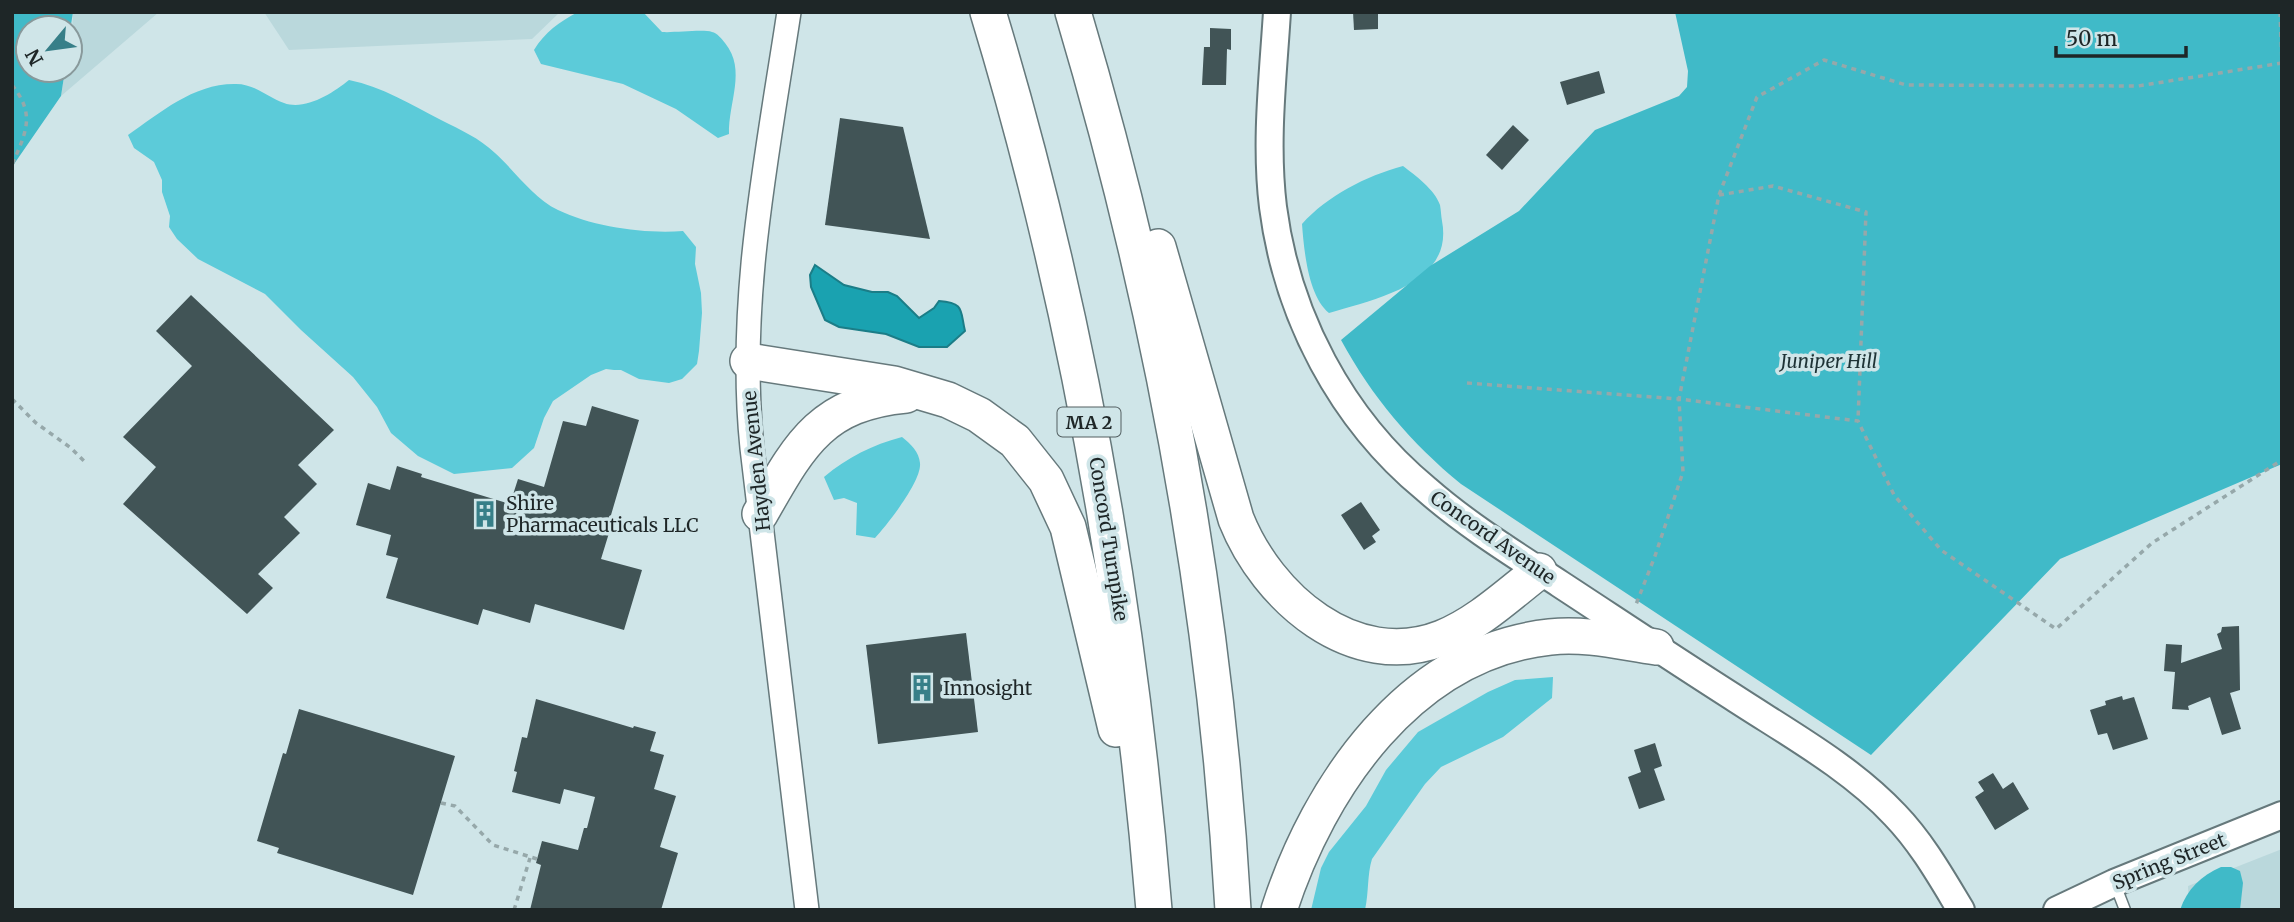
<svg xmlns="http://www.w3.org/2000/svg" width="2294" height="922" font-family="Merriweather,serif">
	<rect width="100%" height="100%" fill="#cfe5e8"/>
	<g fill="#bad8dc">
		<path d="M73,12h86l-98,84 4,-26h5z"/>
		<path d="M264,12h296l-28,27 -243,11z"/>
		<path d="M2282,849v61h-93l-1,-24z"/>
	</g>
	<g fill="#5ccbd9">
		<path d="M578,12h65l19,20c12,1 41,-3 50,0 5,1 10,7 13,11 22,27 3,60 4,91l-11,4 -42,-29 -53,-25 -82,-20 -7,-14c11,-18 25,-28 44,-38z"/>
		<path d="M349,80c34,7 61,24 92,40 20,10 38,18 54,33 20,18 38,45 63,57 35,17 87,24 125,21l13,16 -1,17 6,29 1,20 -3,38 -2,13 -15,15 -13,4 -30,-4 -18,-9h-7l-8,-1 -15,6 -38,26 -9,17 -10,30 -22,20 -58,6 -36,-18 -27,-23 -14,-26 -24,-30 -52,-47 -36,-36 -67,-35 -21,-20 -8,-12 1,-11 -8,-24v-12l-8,-18 -20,-14 -6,-13c32,-22 65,-51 106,-51 20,-1 33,13 50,19 21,8 49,-10 65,-23z"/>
		<path d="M1403,166c12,9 32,24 37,39 1,5 1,11 2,16 12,63 -67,78 -113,92 -21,-17 -25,-63 -27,-89 25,-28 64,-48 101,-58z"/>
		<path d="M902,437c9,7 17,15 18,26 2,18 -33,62 -45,75l-19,-3 1,-32 -13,-5 -10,2 -10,-23c24,-20 48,-32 78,-40z"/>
		<path d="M1553,677l-1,21 -49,39 -62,30 -16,17 -53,75c-5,16 -3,33 -7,51h-54l10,-42 8,-16 37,-46 20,-36 32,-38 70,-40 27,-12z"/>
	</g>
	<g fill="#40bac8">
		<path d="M12,12h61l-3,19v-3h-42v42h37l-4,26 -49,71z"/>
		<path d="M1675,12h607v452l-222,95 -189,196 -410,-271c-50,-41 -89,-87 -120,-144l89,-74 89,-55 76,-81 84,-34 8,-9 1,-16z"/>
		<path d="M2221,867h10l9,4 3,12 -3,27h-60c7,-21 21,-34 41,-43z"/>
	</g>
	<path fill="#1aa2b0" stroke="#1b7d87" stroke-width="2" d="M815,265l29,20 28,7h16l9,4 22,22 15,-10 5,-7c26,2 21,9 26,30l-18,16h-28l-33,-13 -47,-7 -14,-7 -14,-33 -1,-12z"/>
	<g fill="#415456">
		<path d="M1353,12h25v17l-24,1z"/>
		<path d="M1210,28l21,1v21l-4,-1 -1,36h-24l2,-38h6z"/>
		<path d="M1599,71l6,22 -38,12 -7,-23z"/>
		<path d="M840,118l63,9 27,112 -105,-14z"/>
		<path d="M1513,125l16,15 -27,30 -16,-15z"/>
		<path d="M191,295l143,135 -36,35 19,19 -33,33 16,16 -42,41 15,14 -26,26 -124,-110 33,-37 -33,-30 69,-71 -36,-35z"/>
		<path d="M592,406l47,14 -33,112 3,1 -8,26 41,11 -18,60 -89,-26 -5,19 -47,-14 -5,16 -92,-27 12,-40 -12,-3 5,-20 -35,-10 12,-42 22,7 7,-24 25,8 -1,3 89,27 8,-25 26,8 19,-66 23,5z"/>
		<path d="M1361,502l19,28 -8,6 4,6 -12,8 -23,-35z"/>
		<path d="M2239,626l1,64 -10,3 11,36 -19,6 -12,-38 -22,9 1,4 -17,-1 3,-37 -11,-1 2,-27 16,1 -1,18 41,-14 -5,-15 4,-2 1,-5z"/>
		<path d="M966,633l12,99 -100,12 -12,-99z"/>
		<path d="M2122,696l1,4 11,-3 14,42 -35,11 -6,-17 -9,2 -8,-25 16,-5 -1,-4z"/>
		<path d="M536,699l97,29 1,-2 22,6 -6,19 14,4 -10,34 22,7 -16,51 18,6 -17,57h-131l11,-45 -5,-2 6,-22 36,9 6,-22h3l8,-31 -31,-8 -4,15 -48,-12 5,-20 -3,-1 8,-34 5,1z"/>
		<path d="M299,709l156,47 -42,139 -136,-42 2,-5 -22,-7 26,-88 3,1z"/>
		<path d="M1655,743l7,23 -8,3 11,31 -26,9 -11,-32 13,-5 -7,-22z"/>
		<path d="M1993,773l10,16 10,-7 16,27 -34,21 -20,-33 9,-6 -6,-9z"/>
	</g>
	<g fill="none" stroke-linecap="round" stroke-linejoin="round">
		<defs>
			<path id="service" d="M2115,884l10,26"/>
			<path id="tertiary" d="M789,12c-22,145 -52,289 -37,436l55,462"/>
			<g id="secondary">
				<path d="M1277,12c-4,64 -12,131 -4,195 14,108 68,212 153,282 41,36 88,65 134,95 58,38 115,76 173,113 55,36 117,70 162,118 27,28 46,62 66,95"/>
				<path d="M2057,910l57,-27 168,-68"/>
			</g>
			<g id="motorway">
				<path d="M988,12c89,293 141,593 166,898"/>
				<path d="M1073,12c87,292 143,594 160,898"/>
				<path d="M1158,247l78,272c31,78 117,154 206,119 37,-15 67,-44 97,-67"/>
				<path d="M748,361l146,23 54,16 31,15 36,26 31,39 22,47 48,202"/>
				<path d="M760,514c39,-68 60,-111 146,-119"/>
				<path d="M1279,910c40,-124 131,-258 271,-273 36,-4 71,5 106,10"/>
			</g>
		</defs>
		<use href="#service" stroke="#66797c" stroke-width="13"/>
		<use href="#tertiary" stroke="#66797c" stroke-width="26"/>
		<use href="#secondary" stroke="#66797c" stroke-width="30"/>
		<use href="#motorway" stroke="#66797c" stroke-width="38"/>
		<g stroke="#96a8aa" stroke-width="3.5" stroke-dasharray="5 5" stroke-linecap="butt">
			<path d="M2280,12l2,51"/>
			<path d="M2282,63l-144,23 -232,-1 -82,-25 -67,37 -38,98 -40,204 179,22 36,74 47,55 115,79 96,-86 130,-83"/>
			<path d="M12,85c24,30 14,47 0,80"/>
			<path d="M1719,195l54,-9 93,26 -8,209"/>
			<path d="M1467,383l212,16 4,73 -28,84 -20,51"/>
			<path d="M12,399l24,24 35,25 13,13"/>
			<path d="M441,803l14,3 38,39 44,14"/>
			<path d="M514,910l16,-52"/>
		</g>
		<use href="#service" stroke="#fff" stroke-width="10"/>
		<use href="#tertiary" stroke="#fff" stroke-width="23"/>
		<use href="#secondary" stroke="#fff" stroke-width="26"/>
		<use href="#motorway" stroke="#fff" stroke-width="35"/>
	</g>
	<defs>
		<symbol id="building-bare" viewBox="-9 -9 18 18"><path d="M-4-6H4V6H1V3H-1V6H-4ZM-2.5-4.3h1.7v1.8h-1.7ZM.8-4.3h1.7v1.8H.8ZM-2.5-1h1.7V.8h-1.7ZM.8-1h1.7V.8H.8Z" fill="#377f88" stroke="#cfe5e8" stroke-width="2.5" paint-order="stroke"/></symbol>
	</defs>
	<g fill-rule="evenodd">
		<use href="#building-bare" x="466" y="495" width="38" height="38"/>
		<use href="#building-bare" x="903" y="669" width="38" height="38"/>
	</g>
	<g text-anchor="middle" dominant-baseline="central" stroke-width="7" stroke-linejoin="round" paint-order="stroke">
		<rect fill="#cfe5e8" stroke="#535f61" stroke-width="2" x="1057.5" y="407.5" width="63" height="29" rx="5"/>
		<g font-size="18" font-weight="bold" fill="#1e2627">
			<text x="1089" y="422">MA 2</text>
		</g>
		<g font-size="19" font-style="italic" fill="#1e3336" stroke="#cfe5e8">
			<text x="1829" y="361">Juniper Hill</text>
		</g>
		<g font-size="19" fill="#1e2627" stroke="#cfe5e8">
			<text transform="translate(756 461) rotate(-96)">Hayden Avenue</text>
			<text transform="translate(1493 537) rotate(35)">Concord Avenue</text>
			<text transform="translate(1109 539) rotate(81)">Concord Turnpike</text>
			<text transform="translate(2169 861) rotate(-22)">Spring Street</text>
		</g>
		<g font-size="19" fill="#1e2627" stroke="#cfe5e8" text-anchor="start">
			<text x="506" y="503">Shire<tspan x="506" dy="22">Pharmaceuticals LLC</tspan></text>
			<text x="943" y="688">Innosight</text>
		</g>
	</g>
	<rect width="2294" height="922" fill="none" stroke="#1e2627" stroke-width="28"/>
	<g transform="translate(49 49) rotate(241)"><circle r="33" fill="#cfe5e8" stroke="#88999b" stroke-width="2"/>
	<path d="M0-5L12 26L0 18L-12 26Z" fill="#377f88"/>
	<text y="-10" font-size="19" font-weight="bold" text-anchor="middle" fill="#1e2627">N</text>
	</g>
	<path d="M2056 46v10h130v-10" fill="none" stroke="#1e2627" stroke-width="3.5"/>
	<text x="2066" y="46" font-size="21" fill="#1e2627" stroke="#cfe5e8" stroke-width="5" paint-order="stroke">50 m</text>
</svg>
